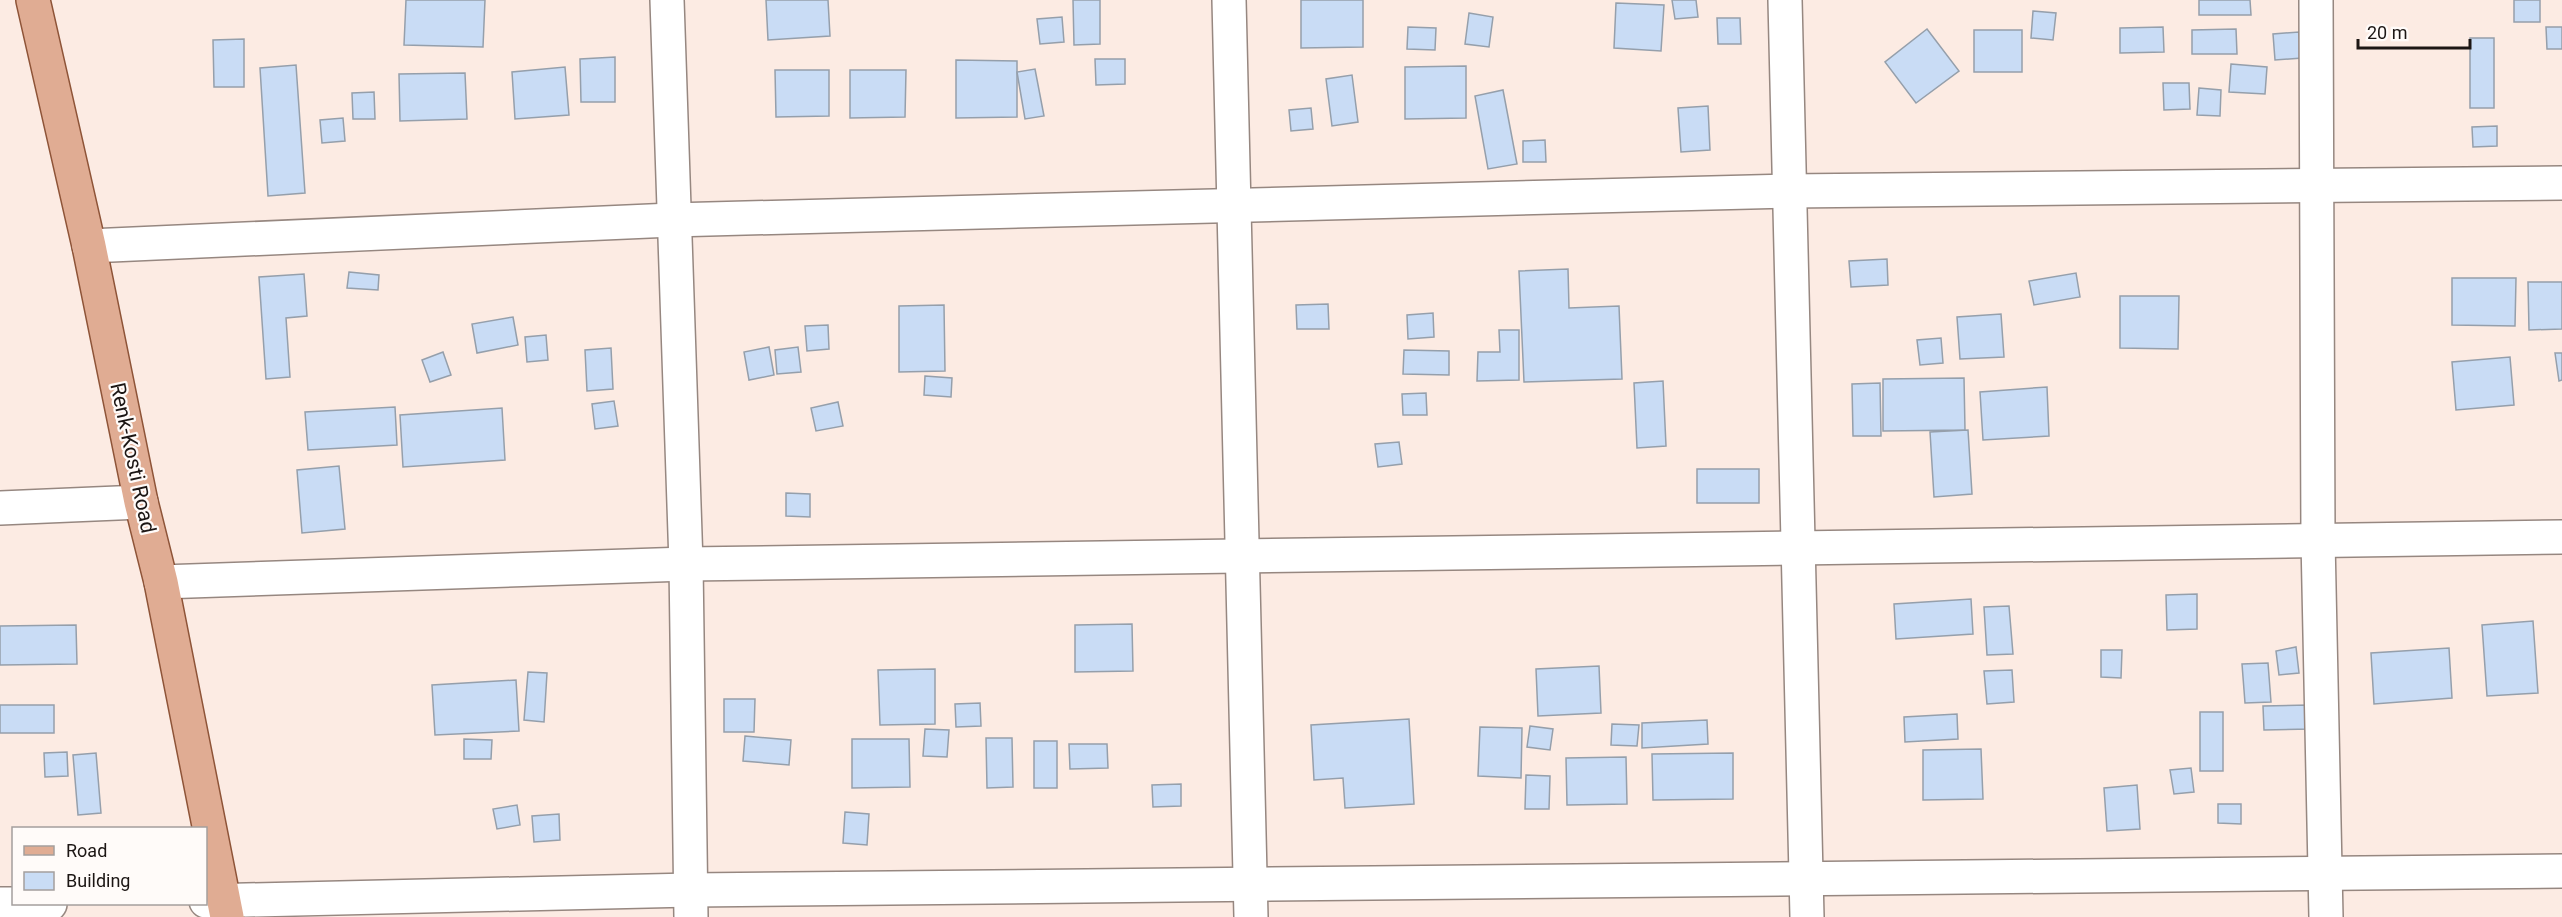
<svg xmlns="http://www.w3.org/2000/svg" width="2562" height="917" font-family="Roboto,sans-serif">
	<rect width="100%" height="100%" fill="#fcebe3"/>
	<g fill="#c9dcf5" stroke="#959fab" stroke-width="1.5">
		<path d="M406,0h79l-2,47 -79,-2z"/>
		<path d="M766,0h62l2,36 -62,4z"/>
		<path d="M1073,0h27v44l-26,1z"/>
		<path d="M1301,0h62v47l-62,1z"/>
		<path d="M1672,0h24l2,17 -23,2z"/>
		<path d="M2199,0h51l1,15h-52z"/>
		<rect x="2514" y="0" width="26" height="22"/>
		<path d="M1616,3l48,2 -3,46 -47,-3z"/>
		<path d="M2033,11l23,2 -3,27 -22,-2z"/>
		<path d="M1469,13l24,4 -4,30 -24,-3z"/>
		<path d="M1062,17l2,25 -24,2 -3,-25z"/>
		<path d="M1717,18h23l1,26h-23z"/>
		<path d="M1408,27l28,1 -1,22 -28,-1z"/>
		<path d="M2163,27l1,25 -44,1v-25z"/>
		<path d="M2546,27h16v22h-15z"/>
		<path d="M1927,29l32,42 -43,32 -31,-41z"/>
		<path d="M2236,29l1,25h-45v-24z"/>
		<rect x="1974" y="30" width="48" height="42"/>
		<path d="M2299,32l3,26 -27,2 -2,-26z"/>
		<rect x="2470" y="38" width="24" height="70"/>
		<path d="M244,39v48h-30l-1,-47z"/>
		<path d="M615,57v45h-34l-1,-43z"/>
		<path d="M1095,59h30v25l-29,1z"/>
		<path d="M956,60l61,1v56l-61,1z"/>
		<path d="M2231,64l36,3 -2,27 -36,-2z"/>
		<path d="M296,65l9,128 -37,3 -8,-128z"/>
		<path d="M1466,66v52l-61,1v-52z"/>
		<path d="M565,67l4,48 -54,4 -3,-47z"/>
		<path d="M1035,69l9,47 -19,3 -8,-47z"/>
		<path d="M775,70h54v46l-53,1z"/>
		<path d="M850,70h56l-1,47 -55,1z"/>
		<path d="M465,73l2,46 -67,2 -1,-47z"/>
		<path d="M1352,75l6,47 -26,4 -6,-47z"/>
		<path d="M2163,83h26l1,26 -26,1z"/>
		<path d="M2199,88l22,2 -1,26 -23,-1z"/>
		<path d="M1503,90l14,74 -29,5 -13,-73z"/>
		<path d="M374,92l1,27h-22l-1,-26z"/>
		<path d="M1708,106l2,44 -29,2 -3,-44z"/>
		<path d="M1311,108l2,21 -22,2 -2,-21z"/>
		<path d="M343,118l2,23 -23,2 -2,-23z"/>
		<path d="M2497,126v20l-24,1 -1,-20z"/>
		<path d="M1545,140l1,22h-23v-21z"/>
		<path d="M1887,259l1,26 -37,2 -2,-26z"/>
		<path d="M1568,269l1,39 50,-2 3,73 -98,3 -5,-111z"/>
		<path d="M349,272l30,3 -1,15 -31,-2z"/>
		<path d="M2076,273l4,24 -46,8 -5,-24z"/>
		<path d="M304,274l3,42 -21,2 4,59 -24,2 -7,-102z"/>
		<path d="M2452,278h64l-1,48 -63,-1z"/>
		<path d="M2528,282h34v47l-33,1z"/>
		<path d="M2120,296h59l-1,53 -58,-1z"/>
		<path d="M1328,304l1,25h-32l-1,-24z"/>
		<path d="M944,305l1,66 -46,1v-66z"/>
		<path d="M1433,313l1,24 -26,2 -1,-24z"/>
		<path d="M2001,314l3,43 -44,2 -3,-42z"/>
		<path d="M513,317l5,28 -41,8 -5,-29z"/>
		<path d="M828,325l1,24 -22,2 -2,-25z"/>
		<path d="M1499,330h20v50l-42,1 1,-29h22z"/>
		<path d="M546,335l2,25 -21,2 -2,-25z"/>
		<path d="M1941,338l2,25 -23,2 -3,-25z"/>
		<path d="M769,347l5,28 -25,5 -5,-28z"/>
		<path d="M798,347l3,25 -24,2 -2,-24z"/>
		<path d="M611,348l2,41 -26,2 -2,-41z"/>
		<path d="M1404,350l45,1v24l-46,-1z"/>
		<path d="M443,352l8,23 -21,7 -8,-22z"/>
		<path d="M2555,353h7v27l-3,1z"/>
		<path d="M2510,357l4,48 -58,5 -4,-48z"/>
		<path d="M925,376l27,2 -1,19 -27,-2z"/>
		<path d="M1964,378l1,52 -82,1v-52z"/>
		<path d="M1663,381l3,65 -29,2 -3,-65z"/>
		<path d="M1880,383l1,53h-28l-1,-52z"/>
		<path d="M2047,387l2,49 -66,4 -3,-48z"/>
		<path d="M1426,393l1,22h-24l-1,-21z"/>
		<path d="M614,401l4,25 -23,3 -3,-25z"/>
		<path d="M838,402l5,24 -27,5 -5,-23z"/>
		<path d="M395,407l2,38 -89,5 -3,-38z"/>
		<path d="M502,408l3,52 -102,7 -3,-52z"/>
		<path d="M1968,430l4,64 -38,3 -4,-65z"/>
		<path d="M1399,442l3,22 -24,3 -3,-23z"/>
		<path d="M339,466l6,63 -43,4 -5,-63z"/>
		<rect x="1697" y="469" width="62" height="34"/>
		<path d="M786,493l24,1v23l-24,-1z"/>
		<path d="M2197,594v35l-30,1 -1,-35z"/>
		<path d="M1971,599l2,35 -77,5 -2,-35z"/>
		<path d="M2009,606l4,48 -26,1 -3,-48z"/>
		<path d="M2533,621l5,72 -51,3 -5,-71z"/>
		<path d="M1132,624l1,47 -58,1v-47z"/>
		<path d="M76,625l1,39 -77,1v-39z"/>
		<path d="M2296,647l3,26 -20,2 -3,-24z"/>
		<path d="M2449,648l3,50 -78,6 -3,-51z"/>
		<path d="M2101,650h21l-1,28 -20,-1z"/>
		<path d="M2268,663l3,39 -26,1 -3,-39z"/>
		<path d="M1599,666l2,47 -63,3 -2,-47z"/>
		<path d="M935,669v55l-55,1 -2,-55z"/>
		<path d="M2012,670l2,32 -27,2 -3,-33z"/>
		<path d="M528,672l19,1 -3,49 -20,-2z"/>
		<path d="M516,680l3,51 -84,4 -3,-50z"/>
		<path d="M724,699h31l-1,33h-30z"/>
		<path d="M980,703l1,23 -25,1 -1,-23z"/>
		<rect x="0" y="705" width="54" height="28"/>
		<path d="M2309,705l1,24 -46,1 -1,-24z"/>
		<rect x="2200" y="712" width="23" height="59"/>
		<path d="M1957,714l1,25 -53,3 -1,-25z"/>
		<path d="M1409,719l5,85 -69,4 -2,-30 -29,2 -3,-55z"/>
		<path d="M1707,720l1,24 -66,4v-25z"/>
		<path d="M1612,724l27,1 -2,21 -26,-1z"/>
		<path d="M1530,726l23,3 -3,21 -23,-3z"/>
		<path d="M1480,727l42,1 -1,50 -43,-2z"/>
		<path d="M925,729l24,1 -2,27 -24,-1z"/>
		<path d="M745,736l46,4 -2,25 -46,-4z"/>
		<path d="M986,738h26l1,49 -26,1z"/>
		<path d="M464,739l28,1 -1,19h-27z"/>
		<path d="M852,739h57l1,48 -58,1z"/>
		<rect x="1034" y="741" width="23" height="47"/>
		<path d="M1069,744h38l1,24 -38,1z"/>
		<path d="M1981,749l2,50 -60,1v-50z"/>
		<path d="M67,752l1,24 -23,1 -1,-24z"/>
		<path d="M96,753l5,60 -23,2 -5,-60z"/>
		<path d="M1733,753v46l-80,1 -1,-46z"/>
		<path d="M1626,757l1,47 -60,1 -1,-47z"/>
		<path d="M2191,768l3,24 -20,2 -4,-24z"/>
		<path d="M1526,775l24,1 -1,33h-24z"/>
		<path d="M1181,784v22l-28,1 -1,-22z"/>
		<path d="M2137,785l3,44 -33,2 -3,-43z"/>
		<path d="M2218,804h23v20l-23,-1z"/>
		<path d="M517,805l3,20 -23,4 -4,-20z"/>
		<path d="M845,812l24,2 -2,31 -24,-2z"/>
		<path d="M559,814l1,26 -26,2 -2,-26z"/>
	</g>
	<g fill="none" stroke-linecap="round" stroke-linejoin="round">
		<defs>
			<g id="street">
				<path d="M667,0l19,564 5,353"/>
				<path d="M1229,0l22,917"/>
				<path d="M1785,0l22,917"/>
				<path d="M2316,0l2,540 8,377"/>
				<path d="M89,246l583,-26 1116,-29 774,-8"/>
				<path d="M0,508l141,-6"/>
				<path d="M161,582l525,-18 1876,-27"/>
				<path d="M206,901l485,-11 1871,-19"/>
				<path d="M0,904h50"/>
			</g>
			<path id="primary" d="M33,0l56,246 52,256 20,80 66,335"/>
		</defs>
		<use href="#street" stroke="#968780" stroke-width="36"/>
		<use href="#primary" stroke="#8e5438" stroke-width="36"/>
		<use href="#street" stroke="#fff" stroke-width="33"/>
		<use href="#primary" stroke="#e0ac93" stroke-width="33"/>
	</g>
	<g text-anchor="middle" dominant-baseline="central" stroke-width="4.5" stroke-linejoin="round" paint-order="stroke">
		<g font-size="21" fill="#1c1614" stroke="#fffbf9">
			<text transform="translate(133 458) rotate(78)">Renk-Kosti Road</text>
		</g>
	</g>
	<rect x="12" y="827" width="195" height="78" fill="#fffbf9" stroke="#a49f9d" stroke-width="1.5"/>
	<rect x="24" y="846" width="30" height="9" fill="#e0ac93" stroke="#a49f9d" stroke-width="1.5"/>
	<text x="66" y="857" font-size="18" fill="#1c1614">Road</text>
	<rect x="24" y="872" width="30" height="18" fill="#c9dcf5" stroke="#a49f9d" stroke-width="1.5"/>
	<text x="66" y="887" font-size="18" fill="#1c1614">Building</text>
	<path d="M2358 39v9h112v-9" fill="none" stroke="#1c1614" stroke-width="3"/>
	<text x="2367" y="39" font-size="18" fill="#1c1614" stroke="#fffbf9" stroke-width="4.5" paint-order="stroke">20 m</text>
</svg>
